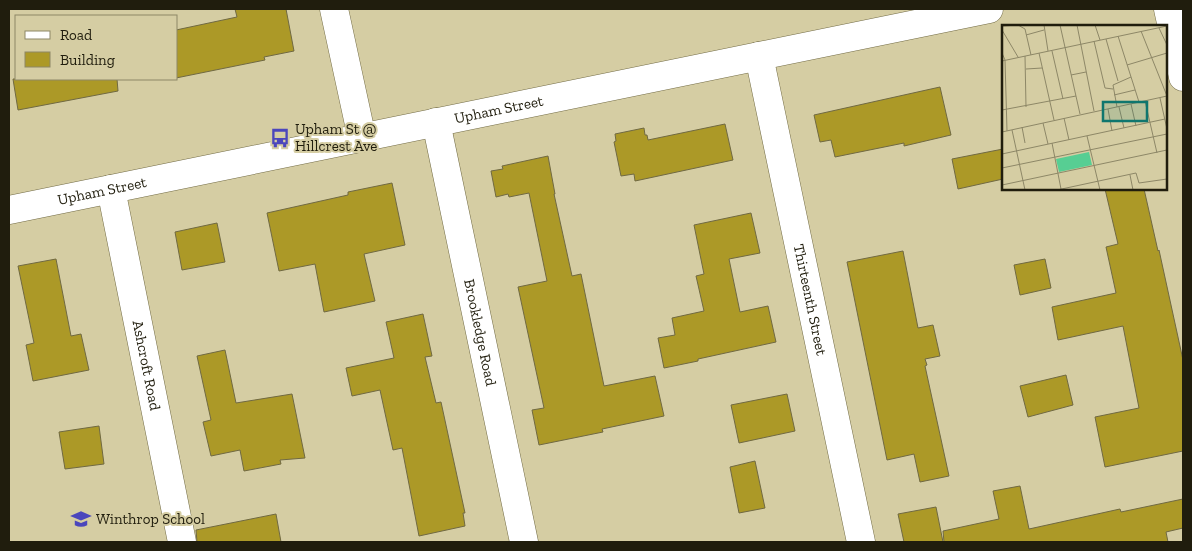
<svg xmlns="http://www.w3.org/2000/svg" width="1192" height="551" font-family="'Zilla Slab',serif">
	<rect width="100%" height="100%" fill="#d5cda3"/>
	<g fill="#ac9927" stroke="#706942">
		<path d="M235,9h51l8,42 -30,6 1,3 -89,18v-48l61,-13z"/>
		<path d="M13,79h104l1,12 -100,19z"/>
		<path d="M940,87l11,48 -47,11v-3l-69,14 -4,-17 -11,2 -6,-27z"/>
		<path d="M725,124l8,36 -98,21 -1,-7 -13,2 -7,-34 2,-1 -1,-7 29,-6 1,7h2l1,5z"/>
		<path d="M1003,149v30l-45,10 -6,-30z"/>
		<path d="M548,156l7,38h-1l18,82 9,-2 23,112 51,-10 9,40 -62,13 1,3 -64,13 -7,-35 12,-2 -26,-121 29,-6 -18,-88 -20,4 -1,-3 -12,3 -5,-26 12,-2 -1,-3z"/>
		<path d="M392,183l13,62 -41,9 11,47 -51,11 -9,-48 -36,7 -12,-58 81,-18v-3z"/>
		<path d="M1105,189h39l14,62 1,-1 24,110v91l-78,16 -10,-50 44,-9 -16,-82 -65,14 -6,-33 64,-14 -10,-46 12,-3z"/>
		<path d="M751,213l9,40 -31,6 11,53 28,-6 8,36 -78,17v2l-34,7 -6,-30 17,-3 -3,-17 32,-7 -8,-35 8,-2 -10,-49z"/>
		<path d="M217,223l8,39 -43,8 -7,-38z"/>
		<path d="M903,251l15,77 15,-3 7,31 -15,3 2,6 -2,1 24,110 -29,6 -6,-28 -27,6 -40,-198z"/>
		<path d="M56,259l15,77 10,-2 8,36 -56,11 -7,-36 8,-2 -16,-77z"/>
		<path d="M1045,259l6,29 -31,7 -6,-30z"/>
		<path d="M423,314l9,42 -7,1 11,46 5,-1 24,111h-2l2,13 -46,10 -17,-88 -9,2 -13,-60 -28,6 -6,-28 48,-10 -8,-36z"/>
		<path d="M225,350l11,53 56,-9 13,64 -25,2 1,4 -37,7 -4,-21 -29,6 -8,-34 8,-2 -14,-64z"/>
		<path d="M1066,375l7,30 -45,12 -8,-31z"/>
		<path d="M787,394l8,37 -56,12 -8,-38z"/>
		<path d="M99,426l5,38 -39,5 -6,-37z"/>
		<path d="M755,461l10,47 -26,5 -9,-46z"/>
		<path d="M1020,486l9,43 91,-20 1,3 62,-13v29l-17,4 2,10h-224l-1,-11 56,-12 -6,-28z"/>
		<path d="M936,507l7,35h-39l-6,-28z"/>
		<path d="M276,514l5,28h-84l-1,-12z"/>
	</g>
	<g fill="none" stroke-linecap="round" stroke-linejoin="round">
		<defs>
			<g id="minor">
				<path d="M334,9l28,129"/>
				<path d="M1168,9l15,68"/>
				<path id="s1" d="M759,56l102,486"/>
				<path id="s2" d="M436,122l88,420"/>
				<path id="s3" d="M111,189l71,353"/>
			</g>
			<g id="major">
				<path id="s4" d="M9,210l980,-201"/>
			</g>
		</defs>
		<use href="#minor" stroke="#726b45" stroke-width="29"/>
		<use href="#major" stroke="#726b45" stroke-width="29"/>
		<use href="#minor" stroke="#fff" stroke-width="28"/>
		<use href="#major" stroke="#fff" stroke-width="28"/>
	</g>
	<defs>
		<symbol id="bus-bare" viewBox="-9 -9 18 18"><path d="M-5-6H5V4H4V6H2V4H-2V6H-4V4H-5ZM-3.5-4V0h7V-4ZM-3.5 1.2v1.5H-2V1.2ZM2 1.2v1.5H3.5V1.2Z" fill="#4b46bc" stroke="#d5cda3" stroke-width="2.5" paint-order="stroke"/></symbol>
		<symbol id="school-bare" viewBox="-9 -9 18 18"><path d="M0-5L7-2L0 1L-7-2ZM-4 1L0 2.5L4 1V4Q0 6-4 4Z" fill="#4b46bc" stroke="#d5cda3" stroke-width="2.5" paint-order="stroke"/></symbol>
	</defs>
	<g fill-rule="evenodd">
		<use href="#bus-bare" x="266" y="124" width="28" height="28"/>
		<use href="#school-bare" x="67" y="505" width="28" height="28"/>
	</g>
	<g text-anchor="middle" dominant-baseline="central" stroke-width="4" stroke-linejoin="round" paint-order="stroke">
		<g font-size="15" fill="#201d0d" stroke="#d5cda3">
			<text stroke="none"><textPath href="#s4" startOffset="500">Upham Street</textPath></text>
			<text stroke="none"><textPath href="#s4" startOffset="95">Upham Street</textPath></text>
			<text stroke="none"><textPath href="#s1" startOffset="249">Thirteenth Street</textPath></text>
			<text stroke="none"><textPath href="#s2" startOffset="215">Brookledge Road</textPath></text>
			<text stroke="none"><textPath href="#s3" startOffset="180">Ashcroft Road</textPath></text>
		</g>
		<g font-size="15" fill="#201d0d" stroke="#d5cda3" text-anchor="start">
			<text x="295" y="129">Upham St @<tspan x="295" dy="17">Hillcrest Ave</tspan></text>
			<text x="96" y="519">Winthrop School</text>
		</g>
	</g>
	<g transform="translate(1002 25)">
		<rect width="165" height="165" fill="#d5cda3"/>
		<path d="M87,127l3,13 -33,7 -3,-13z" fill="#57ce93"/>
		<path fill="none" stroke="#8d8767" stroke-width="1" d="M16,0l7,4 6,26M42,0l4,26M58,0l20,89M75,0l17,86M93,0l5,15M0,1l17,-1M157,3l8,17M0,5l16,27M139,6l26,65M24,10l18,-5M116,11l21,66M104,14l12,42M92,16l11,47 8,1M50,26l11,48M0,28l3,7 2,71M37,28l15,67M23,31l1,51M0,36l165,-35M125,40l40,-12M24,44l16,-1M69,50l15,-3M112,70l21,-5M158,73l7,31M143,76l12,52M129,79l5,22M115,82l-4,-22 18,-8M117,82l5,21M106,84l4,22M0,85l74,-14M62,93l5,22M41,98l5,21M20,102l3,16M10,105l13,60M0,107l165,-36M85,111l13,54M50,118l9,46M0,129l163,-35M0,143l165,-34M128,150l3,15M0,160l165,-35M55,165l79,-17 3,10 28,-4"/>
		<path fill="#0f766e" fill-opacity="0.15" stroke="#0f766e" stroke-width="2.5" d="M101,77h44v19h-44z"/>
		<rect width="165" height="165" fill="none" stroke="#201d0d" stroke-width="2.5"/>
	</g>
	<rect width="1192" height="551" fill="none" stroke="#201d0d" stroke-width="20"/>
	<rect x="15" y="15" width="162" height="65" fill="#d5cda3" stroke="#8d8767"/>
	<rect x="25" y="31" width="25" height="8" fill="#ffffff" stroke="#8d8767"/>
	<text x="60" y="40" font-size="15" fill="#201d0d">Road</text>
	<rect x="25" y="52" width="25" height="15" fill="#ac9927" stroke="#8d8767"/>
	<text x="60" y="65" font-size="15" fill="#201d0d">Building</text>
</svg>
